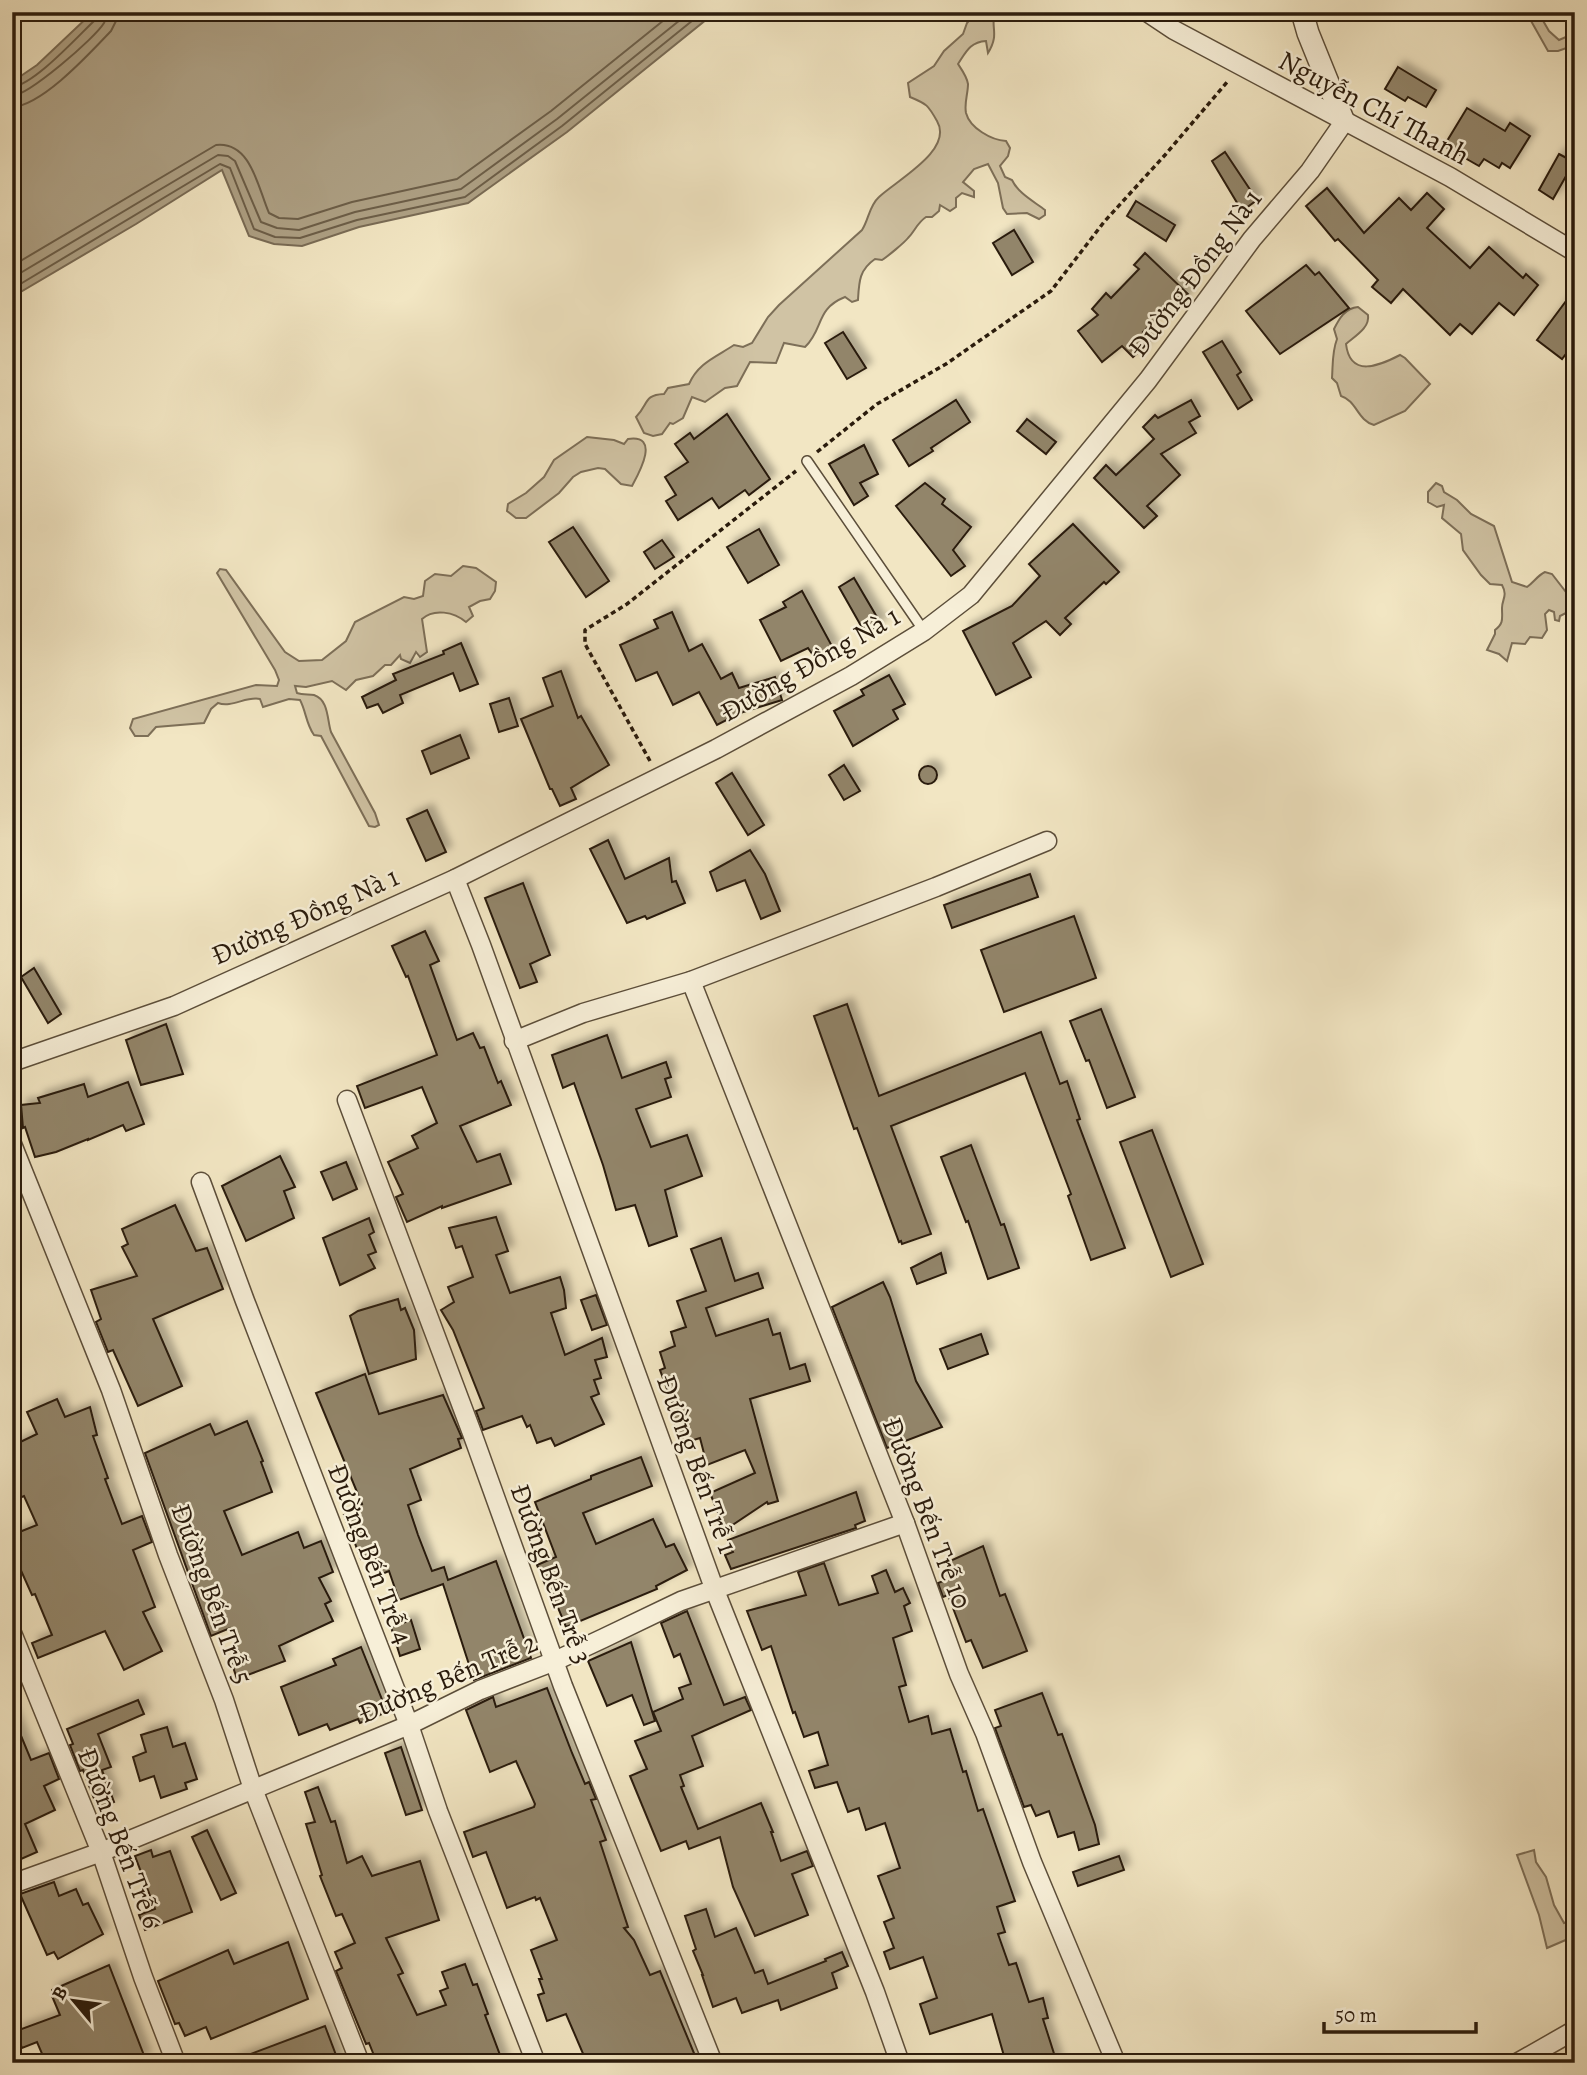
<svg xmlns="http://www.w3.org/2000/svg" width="1587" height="2075" font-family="Alegreya,serif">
	<defs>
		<filter id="shadow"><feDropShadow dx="6" dy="-6" stdDeviation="3.5" flood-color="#0004"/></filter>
	</defs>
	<rect width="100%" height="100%" fill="#f2e6c3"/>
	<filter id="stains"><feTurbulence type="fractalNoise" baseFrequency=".00286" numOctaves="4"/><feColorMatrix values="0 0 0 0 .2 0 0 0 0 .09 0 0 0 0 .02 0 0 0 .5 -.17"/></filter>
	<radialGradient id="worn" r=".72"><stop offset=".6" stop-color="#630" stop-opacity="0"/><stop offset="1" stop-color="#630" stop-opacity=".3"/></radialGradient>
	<g fill="#d0c3a4" stroke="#7d6f58" stroke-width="2">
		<path d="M976,12h19c-5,15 5,22 -7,41l-2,-12c-16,1 -20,11 -28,23 4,6 9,13 10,20 0,10 -4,19 -2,29 4,15 25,27 40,28l4,7 -2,8 -8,10 5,11 7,3c6,13 21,21 33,30v5l-6,4 -12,-6 -20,1 -4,-6 -5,-25 -10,-19 -14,5 -11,13 11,9v6l-12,-4 -6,5v9l-6,4 -10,-6 -1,6 -7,6h-6c-9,6 -11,14 -18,21 -3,4 -21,19 -26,22l-7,-1c-16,11 -16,23 -17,41l-6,2 -7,-5c-30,12 -21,32 -40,50l-21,-4 -8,20 -26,-1 -13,24 -12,2 -20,14 -13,-5 -9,21 -10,6 -3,-1 -8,11 -9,2 -9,-3 -8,-16c13,-13 7,-22 28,-23l4,-6 21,-4c9,-21 27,-27 45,-39l9,2 9,-4 16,-26 11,-12 83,-75c7,-11 7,-24 17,-33 18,-17 75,-47 58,-76 -9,-16 -10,-17 -27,-24l-2,-14 26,-17 10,-15 19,-17 4,-11z"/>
		<path d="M1526,12h12l11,19 10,9 16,-7v12l-17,6h-10z"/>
		<path d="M1358,307l10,8c2,13 -13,21 -22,29 4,34 33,22 54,11l5,3 25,26 -25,27 -31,14c-17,-5 -17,-24 -33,-29l-4,-13 -5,-5c1,-15 0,-26 5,-39l-3,-10c5,-10 11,-21 24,-22z"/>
		<path d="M587,437l27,3 10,4 4,-5c33,-5 11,34 4,47l-11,-2 -16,-15 -7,-1 -17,4 -8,5 -14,16 -33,25h-10l-9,-7 1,-7 18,-11 18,-16 10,-17z"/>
		<path d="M1436,483l6,3 2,6 13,8 14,14 23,12 18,56 15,5c7,-5 10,-11 18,-15l7,2 20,26 1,4 -5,8 -8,4 -1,5 -4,-1 -1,-8 -5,-2 -4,4 2,16 -5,8 -12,-1 -5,7 -13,-1 -5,18 -8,-7 -12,-4 8,-16v-4c9,-7 7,-11 7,-22 0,-9 6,-12 0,-23l-12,-1 -9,-9 -18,-25 -2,-16 -19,-16 2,-13 -7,2 -9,-5v-10z"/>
		<path d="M463,566l13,2 20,14 -1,9 -5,8 -10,2 -11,6 4,9 -7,6c-12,-10 -32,-14 -44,-3l5,33 -7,5 -4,-5 -6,11 -9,-4 -1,-4 -9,10h-6l-12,11 -17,4 -10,10 -14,-9 -26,6 -11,-1 2,7c6,2 12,1 17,2 15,5 13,25 17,37l44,81 4,12 -4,2 -6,-1 -48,-90 -7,-1c-8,-11 -8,-24 -14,-35l-11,-1 -26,8 -3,-8c-14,-3 -28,9 -42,4l-7,6 -7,14 -48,4 -8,9h-13l-5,-8 3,-9 123,-34 21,1 2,-6 -4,-10 -58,-97 3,-4 6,1 59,82 14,9 23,-1 24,-19 9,-19 49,-25 10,2 9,-3 2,-15 10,-7 16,2z"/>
		<path d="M1534,1850l2,12 10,15 8,28 10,18 11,-3v16l-28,12 -8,-33 -22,-60z"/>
	</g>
	<path fill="#aea185" stroke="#796b55" stroke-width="2" d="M93,12h618l-4,7 -140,113 -99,71 -109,24 -57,19 -28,-2 -25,-8 -27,-66 -86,54 -124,73v-215l25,-17z"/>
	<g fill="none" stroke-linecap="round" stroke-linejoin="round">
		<g stroke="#6c5e48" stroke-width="2">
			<path d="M12,87c22,-2 66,-51 83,-67l2,-8"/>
			<path d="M12,96c17,-1 83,-58 92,-73 2,-4 2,-6 2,-11"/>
			<path d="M12,107c30,-1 78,-54 99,-76l5,-10 1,-9"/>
			<path d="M12,266l204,-121c35,-4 42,43 53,68l10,5 19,1 54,-17 105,-23 94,-68 123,-99"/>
			<path d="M12,278l206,-123 10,1 7,5 26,61 16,6 22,2 56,-18 106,-23 96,-70 133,-107"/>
			<path d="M12,289l208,-125 10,4 24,61 21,8 25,1 57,-18 108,-23 97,-71 141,-114"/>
		</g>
	</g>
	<g fill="#92856b" stroke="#2a1b0c" stroke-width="2" filter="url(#shadow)">
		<path d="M1398,67l38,23 -10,17 -18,-10 -3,4 -20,-12z"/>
		<path d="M1467,108l38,23 5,-8 20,13 -20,32 -8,-5 -3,5 -15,-9 -5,7 -35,-20z"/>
		<path d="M1225,152l32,48 -15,11 -30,-50z"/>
		<path d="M1559,154l15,8 -21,37 -14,-9z"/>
		<path d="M1327,188l37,45 35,-35 12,12 16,-17 17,16 -17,19 43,40 19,-21 34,31 3,-4 12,11 -24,30 -15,-12 -27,31 -12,-10 -10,11 -47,-46 -12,14 -19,-16 6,-7 -40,-41 -3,2 -29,-35z"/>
		<path d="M1136,201l39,24 -9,16 -39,-25z"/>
		<path d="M1014,230l19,32 -21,13 -19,-32z"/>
		<path d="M1145,253l43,41 -10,12 -5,-5 -30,31 8,8 -18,17 -11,-11 -20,16 -24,-31 20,-16 -6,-6 14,-16 5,5 28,-29 -5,-4z"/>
		<path d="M1306,265l9,10 4,-3 30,36 -69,46 -34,-43z"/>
		<path d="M1575,289v53l-13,17 -25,-19z"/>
		<path d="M843,332l23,36 -19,11 -22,-36z"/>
		<path d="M1222,341l19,31 -4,3 15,25 -14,9 -35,-57z"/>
		<path d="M956,400l14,22 -39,26 2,3 -24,15 -16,-26z"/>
		<path d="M1191,400l9,16 -11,6 7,11 -35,21 19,21 -33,31 10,10 -13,12 -50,-50 12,-13 10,10 38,-36 -11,-12 12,-12 3,3z"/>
		<path d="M727,414l43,65 -21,16 -4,-5 -26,18 -7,-10 -34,22 -12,-19 10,-6 -11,-18 23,-15 -13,-18 15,-11 4,6z"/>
		<path d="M1027,419l29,23 -10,12 -29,-23z"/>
		<path d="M864,445l14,29 -18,9 8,13 -14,9 -25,-41z"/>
		<path d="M925,483l20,16 -3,5 29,23 -18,23 12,16 -14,10 -55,-70z"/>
		<path d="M1073,524l46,48 -13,12 -2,-2 -39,36 6,6 -11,11 -14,-14 -33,22 18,34 -35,18 -33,-64 49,-25 28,-30 -11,-12z"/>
		<path d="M573,527l36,54 -23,16 -37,-55z"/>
		<path d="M759,529l20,36 -31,18 -21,-36z"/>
		<path d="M662,540l12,17 -19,12 -11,-17z"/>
		<path d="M854,578l27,46 -16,9 -26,-46z"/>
		<path d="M802,591l31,57 -18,10 -7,-10 -27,13 -21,-41 26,-13 -3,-5z"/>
		<path d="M672,612l17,39 13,-7 19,35 11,-6 7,15 36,-11 7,23 -42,13 -23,12 -18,-33 -26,13 -16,-33 -21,9 -16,-36 38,-17 -4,-8z"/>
		<path d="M461,643l17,41 -18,7 -7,-18 -53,22 3,8 -20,10 -5,-9 -11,4 -5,-11 34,-17 -3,-6 51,-20 -1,-3z"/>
		<path d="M561,671l17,47 3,-2 28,49 -38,23 5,11 -16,7 -8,-17h-2l-29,-70 32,-13 -10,-28z"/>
		<path d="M889,675l16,29 -12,6 5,9 -45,27 -19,-35 30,-16 -3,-5z"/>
		<path d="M509,698l9,28 -19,6 -9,-28z"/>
		<path d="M460,735l9,23 -38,16 -9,-23z"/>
		<path d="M844,765l16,26 -16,9 -15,-25z"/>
		<circle cx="928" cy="775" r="9"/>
		<path d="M732,773l32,52 -16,10 -32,-52z"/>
		<path d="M427,810l19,42 -20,9 -19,-42z"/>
		<path d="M608,840l17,39 44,-21 3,24 4,-1 9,22 -38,16 -2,-3 -18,7 -37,-74z"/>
		<path d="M750,850l15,24 15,37 -19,8 -16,-39 -28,11 -7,-19z"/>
		<path d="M1030,874l8,23 -86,31 -8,-23z"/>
		<path d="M523,883l27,72 -20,9 7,18 -17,6 -35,-90z"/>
		<path d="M1074,916l22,62 -92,34 -23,-62z"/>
		<path d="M425,931l14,30 -9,4 27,75 16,-7 7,15 4,-1 14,36 3,-2 10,24 -51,21 17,36 23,-8 11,30 -69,24v-2l-35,16 -11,-25 7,-3 -15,-32 30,-14 -6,-12 25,-13 -15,-36 -57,21 -8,-22 80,-31 -29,-79 -2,1 -14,-31z"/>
		<path d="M34,968l27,46 -13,9 -27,-46z"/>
		<path d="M847,1004l32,92 162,-64 19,52 7,-3 13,38 -3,1 48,128 -34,12 -23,-64 3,-2 -46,-121 -134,53 40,108 -29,10 -1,-3 -2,1 -42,-114 -3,1 -40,-113z"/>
		<path d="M1101,1009l34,88 -28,11 -18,-48 -3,1 -16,-40z"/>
		<path d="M166,1024l17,50 -42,11 -15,-45z"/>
		<path d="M607,1035l15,43 44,-16 5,15 -6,2 6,18 -35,12 15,38 36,-12 15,41 -37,14 12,46 -28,10 -14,-41 -19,5 -13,-45 -29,-82 -11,5 -11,-33z"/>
		<path d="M128,1082l16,42 -18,7 -3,-6 -35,15v-1l-32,13 -21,5 -10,-30 -2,1 -2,-23 19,-2 -2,-5 46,-14 4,13z"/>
		<path d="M1152,1130l51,134 -32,13 -51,-135z"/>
		<path d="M971,1145l30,80 3,-1 15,44 -31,11 -20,-58 -2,1 -25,-65z"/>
		<path d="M280,1156l15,31 -11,4 10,27 -48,23 -24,-55z"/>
		<path d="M346,1162l11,27 -24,11 -12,-28z"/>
		<path d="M175,1205l21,46 11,-3 16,41 -70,30 29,67 -44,20 -25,-56 -5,2 -12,-30 5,-3 -10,-29 46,-14 -15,-29 6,-3 -6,-15z"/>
		<path d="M496,1217l12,34 -12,4 14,38 50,-16 4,13 2,18 -15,5 14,42 37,-17 5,19 -12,3 6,18 -7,2 5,14 -8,3 13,27 -49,22 -4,-8 -14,5 -7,-18 -3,2 -5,-11 -39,14 -7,-19 8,-3 -31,-78 -12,-20 13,-8 -6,-15 25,-10 -11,-31 -6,2 -7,-20z"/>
		<path d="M369,1218l5,14 -5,3 7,17 -8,3 7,13 -35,17 -17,-47z"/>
		<path d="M721,1238l14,43 23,-8 5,15 -57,20 10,28 52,-17 5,16 7,-2 10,36 15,-5 5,17 -60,18 28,102 -10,3 -1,-2 -42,28 -15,-37 45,-20 -10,-23 -38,15 -7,-27 -20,6 -9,-35 3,-1 -14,-38 5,-2 -5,-16 15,-6 -4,-14 15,-5 -9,-26 29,-10 -15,-42z"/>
		<path d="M941,1253l5,20 -29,11 -6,-16z"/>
		<path d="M883,1282l7,15 26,84 26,46 -55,21 -55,-141z"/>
		<path d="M596,1295l11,30 -15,5 -11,-30z"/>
		<path d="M398,1299l3,11 4,-2 9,22 2,29 -47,15 -19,-58 8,-5z"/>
		<path d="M981,1334l7,20 -40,15 -8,-20z"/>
		<path d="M365,1374l14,40 64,-19 19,43 -4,1 3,9 -51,21 11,31 -13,5 10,30 14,36 12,-4 4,13 48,-19 35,97 -57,22 -31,-96 -44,16 -10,-29 -7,3 -8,-20 -13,5 -17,-44 14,-5 -2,-3 6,-3 -46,-111z"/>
		<path d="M57,1399l8,18 25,-10 7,28 -4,1 15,42 -3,1 17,45 20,-8 10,26 -19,8 22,57 -12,5 19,39 -38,19 -19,-39 -67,27 -6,-15 20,-8 -17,-41 -3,1 -13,-29 -7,3v-34l25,-10 -13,-29 -12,5v-55l25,-12 -10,-22z"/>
		<path d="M247,1421l16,40 -2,1 11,30 -48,19 18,44 56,-23 6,16 17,-7 12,31 -14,6 12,23 -6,3 8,17 -54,25 6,15 -48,18 -5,-15 10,-3 -12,-33 -19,8 -66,-183 65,-29 5,11z"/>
		<path d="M641,1457l11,29 -69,27 13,31 57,-25 13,28 8,-3 13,26 -31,16 1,3 -91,38 -12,-29 -3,1 -14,-34 19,-8 -21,-55 56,-23v-3z"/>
		<path d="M856,1492l9,29 -10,4 1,3 -125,41 -6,-14 8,-3 -5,-12z"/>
		<path d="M983,1546l17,50 5,-2 22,57 -44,17 -12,-28 -5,2 -18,-47 -5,2 -5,-14 18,-7 -6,-15z"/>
		<path d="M824,1563l15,42 39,-12 -6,-17 14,-6 9,22 8,-4 7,15 -6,3 8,25 -19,7 13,47 -7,2 10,35 19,-6 4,18 18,-5 13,43 3,-1 12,40 5,-2 32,92 -18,6 8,25 -7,2 11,31 7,-2 13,39 14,-4 5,20 -5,1 14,44h-51l-14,-49 -62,20 -10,-30 17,-6 -14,-41 -33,12 -6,-17 10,-4 -10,-26 10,-4 -16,-42 22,-8 -15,-45 -19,7 -7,-22 -11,4 -11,-30 -22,6 -6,-17 19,-6 -10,-33 -14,5 -9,-25 -2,1 -22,-67 -9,4 -15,-39 59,-16 -8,-23z"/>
		<path d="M687,1611l37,94 21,-8 6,13 -59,26 11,30 -23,9 4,11 -3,1 17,42 63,-26 12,29h-2l10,29 26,-10 6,15 -21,8 16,41 -53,21 -22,-49 -13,-50 -31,12 -3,-8 -25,10 -31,-75 17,-7 -12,-28 26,-10 -8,-19 30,-13 -4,-11 12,-4 -11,-30 -6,3 -13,-34z"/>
		<path d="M411,1620l9,29 -20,7 -9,-29z"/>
		<path d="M631,1642l24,79 -11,4 -12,-30 -25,11 -19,-45z"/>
		<path d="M361,1647l26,65 -27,11 -2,-4 -28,11 -3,-6 -28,11 -18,-48 55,-22 -3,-6z"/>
		<path d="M547,1688l25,65 13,31 4,-2 7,17 -5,1 15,40 -6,2 28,85 -4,1 10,12 16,35 10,-4 36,87 -10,5h-99l-21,-49 -19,7 -9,-26 6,-2 -5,-14h3l-11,-29 26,-10 -17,-42 -4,2 -1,-3 -28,11 -21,-56 -13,5 -9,-25 70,-25 1,-3 -19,-43 -26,11 -24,-62 27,-13 3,10z"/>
		<path d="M1042,1693l16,42 4,-1 4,11 29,80 4,19 -20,6 -5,-18 -16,5 -9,-26 -13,5 -5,-11 -7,2 -29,-79 6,-2 -6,-16z"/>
		<path d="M138,1700l6,14 -46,20 13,33 -9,3 12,32 -16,7 -15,-39 -3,1 -10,-26 3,-1 -6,-15z"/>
		<path d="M12,1714l19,46 18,-7 10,26 -15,7 11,24 -30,14 12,28 -25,11z"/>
		<path d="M167,1727l6,20 12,-4 12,36 -12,4 2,6 -26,9 -7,-22 -14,5 -7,-24 13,-5 -5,-17z"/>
		<path d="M401,1747l21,63 -16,5 -21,-62z"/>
		<path d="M318,1787l13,35 4,-1 12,42 15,-7 10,20 48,-15 19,59 -53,18 17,35 -5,2 19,40 29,-10 -6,-14 8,-3 -6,-16 23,-8 8,21 4,-1 11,30 -3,1 18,48h-126l-8,-20 -3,1 -30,-73 6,-3 -7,-16 20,-9 -13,-29 -6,2 -16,-40 2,-1 -16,-51 9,-2 -10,-30z"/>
		<path d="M207,1830l29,63 -15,7 -29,-63z"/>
		<path d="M151,1850l2,7 17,-6 22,61 -47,18 -6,-15 16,-6 -20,-53z"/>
		<path d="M1119,1856l5,14 -46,16 -5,-14z"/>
		<path d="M54,1882l5,14 17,-7 7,16 5,-2 15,31 -45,25 -4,-7 -7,3 -27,-61z"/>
		<path d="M706,1909l9,28 21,-9 19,45 8,-3 5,14 58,-23 -1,-2 17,-7 6,14 -16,7 5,15 -56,22 -3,-10 -36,13 -6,-15 -23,9 -11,-32h1l-10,-24 3,-2 -11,-33z"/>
		<path d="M288,1942l20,57 -97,40 -5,-12 -21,9 -6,-13 -4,1 -17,-43 70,-31 6,14z"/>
		<path d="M109,1965l36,93 -11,5h-88l-9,-21 -15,6 -6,-17 44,-16 -8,-19v-6z"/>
		<path d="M325,2026l14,37h-107v-2z"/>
	</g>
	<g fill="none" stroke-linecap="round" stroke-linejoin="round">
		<defs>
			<path id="service" d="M807,461l117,170"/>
			<g id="minor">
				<path d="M1147,12l27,18 276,147 125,75"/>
				<path d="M455,879l26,66 233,643 161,404 25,71"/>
				<path d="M691,981l214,542 54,151 26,59 47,129 84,201"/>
				<path d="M514,1041l69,-28 108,-32 245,-94 111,-46"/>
				<path d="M12,1062l162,-56 281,-127 261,-130 135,-73 73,-45 47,-36 177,-215 104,-141 58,-68 34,-49"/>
				<path d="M347,1100l125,333 91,253 150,377"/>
				<path d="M12,1144l99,246 57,165 56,145 29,89 107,274"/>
				<path d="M201,1182l44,119 164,424 29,86 98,252"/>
				<path d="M12,1633l89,219 42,125 33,86"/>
				<path d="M12,1884l89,-32 308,-127 71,-35 75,-29 49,-23 77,-37 224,-78"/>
				<path d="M1517,2063l58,-33"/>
			</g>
			<path id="tertiary" d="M1302,12l6,21 36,89"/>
		</defs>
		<use href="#service" stroke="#5c4e3a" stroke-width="12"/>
		<use href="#minor" stroke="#5c4e3a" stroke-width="21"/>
		<use href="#tertiary" stroke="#5c4e3a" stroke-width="24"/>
		<g stroke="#2a1b0c" stroke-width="3.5" stroke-dasharray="5 3.5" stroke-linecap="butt">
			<path d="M817,452l60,-48 69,-40 105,-73 53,-69 61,-67 63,-74"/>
			<path d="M650,761l-65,-117v-14l42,-26 169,-133"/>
		</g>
		<use href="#service" stroke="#f7efd8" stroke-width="9"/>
		<use href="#minor" stroke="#f7efd8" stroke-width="18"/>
		<use href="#tertiary" stroke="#f7efd8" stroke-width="21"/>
	</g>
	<g text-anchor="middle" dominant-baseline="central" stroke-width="5" stroke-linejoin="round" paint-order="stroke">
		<g font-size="28" fill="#2a1b0c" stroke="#f7efd8">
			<text transform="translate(1374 108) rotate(28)">Nguyễn Chí Thanh</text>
			<text transform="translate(1195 273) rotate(-53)">Đường Đồng Nà 1</text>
			<text transform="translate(810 664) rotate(-30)">Đường Đồng Nà 1</text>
			<text transform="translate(305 916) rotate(-24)">Đường Đồng Nà 1</text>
			<text transform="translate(697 1464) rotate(70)">Đường Bến Trễ 1</text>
			<text transform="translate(927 1513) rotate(69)">Đường Bến Trễ 10</text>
			<text transform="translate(370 1554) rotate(69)">Đường Bến Trễ 4</text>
			<text transform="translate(551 1574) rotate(70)">Đường Bến Trễ 3</text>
			<text transform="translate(212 1594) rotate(70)">Đường Bến Trễ 5</text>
			<text transform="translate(448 1678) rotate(-23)">Đường Bến Trễ 2</text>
			<text transform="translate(120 1838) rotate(69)">Đường Bến Trễ 6</text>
		</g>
	</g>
	<rect width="1587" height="2075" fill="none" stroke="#f2e6c3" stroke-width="42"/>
	<rect x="14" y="14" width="1559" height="2047" fill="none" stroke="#2a1b0c" stroke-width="3.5"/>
	<rect x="21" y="21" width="1545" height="2033" fill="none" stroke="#2a1b0c" stroke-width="2"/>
	<g transform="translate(74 2001) rotate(299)" stroke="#f7efd8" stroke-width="5" paint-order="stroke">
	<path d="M0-5L12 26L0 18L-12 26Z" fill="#2a1b0c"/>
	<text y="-10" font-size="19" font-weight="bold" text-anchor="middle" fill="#2a1b0c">B</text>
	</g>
	<path d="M1324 2022v10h152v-10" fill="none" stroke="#2a1b0c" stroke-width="3.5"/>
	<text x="1335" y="2022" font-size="21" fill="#2a1b0c" stroke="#f7efd8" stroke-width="5" paint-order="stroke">50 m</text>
	<rect width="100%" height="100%" filter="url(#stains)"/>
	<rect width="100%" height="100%" fill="url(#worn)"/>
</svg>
